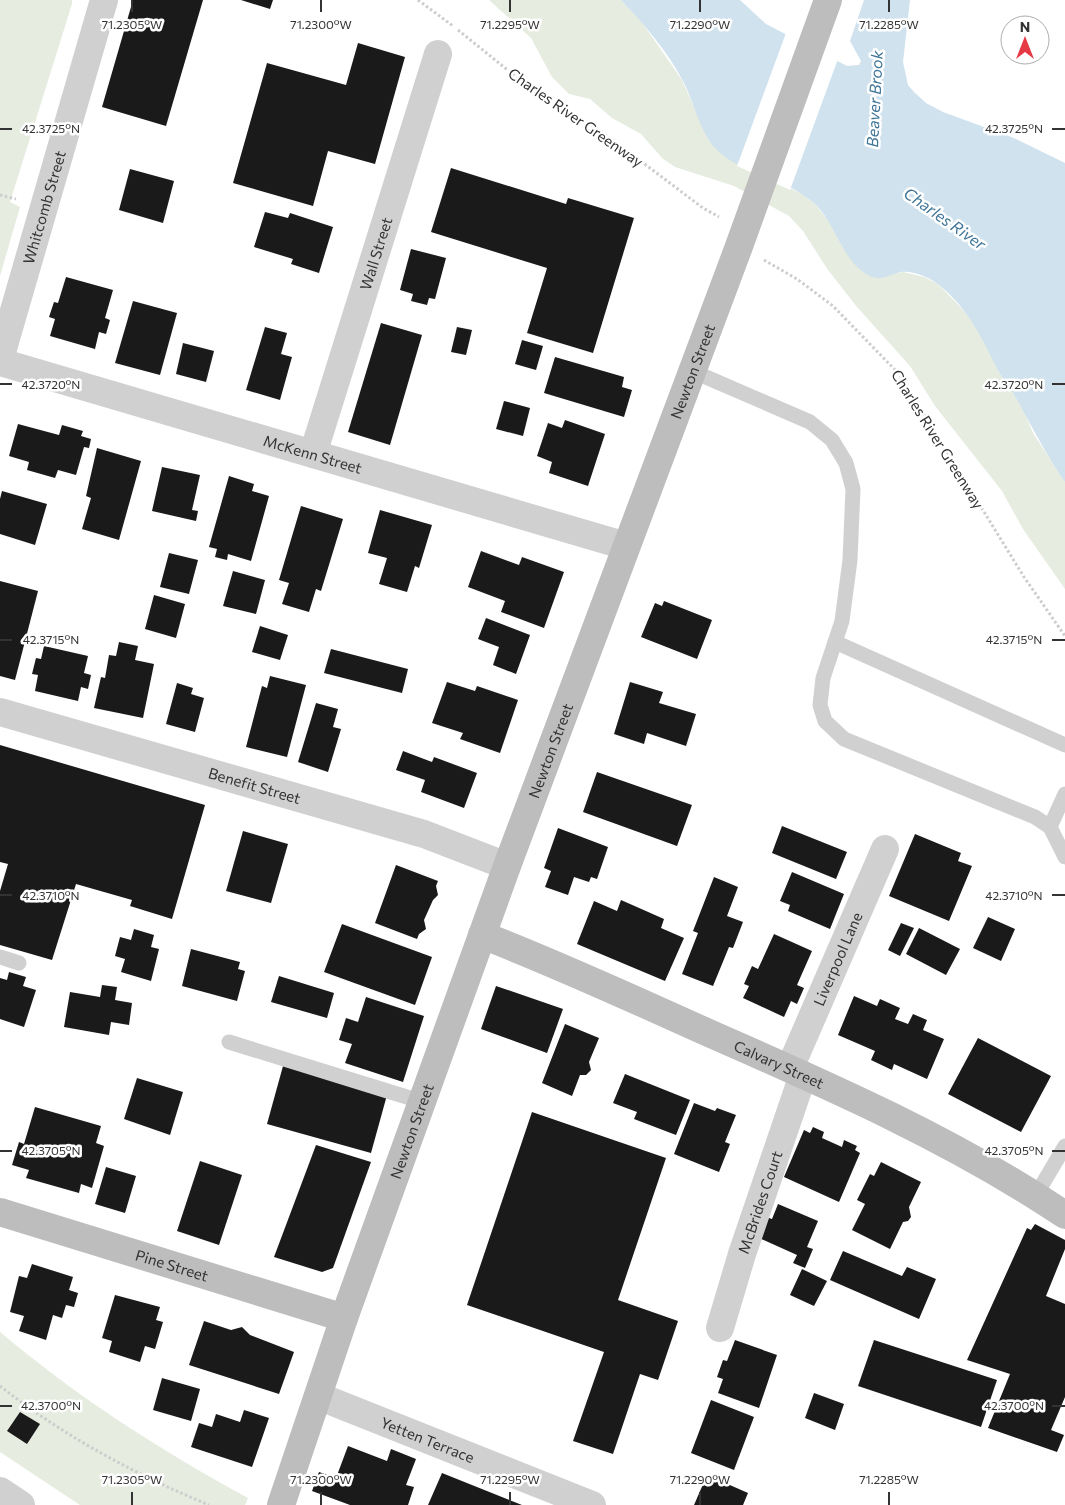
<svg xmlns="http://www.w3.org/2000/svg" width="1065" height="1505" font-family="Commissioner,sans-serif">
	<rect width="100%" height="100%" fill="#fff"/>
	<g fill="#e6ecdf">
		<path d="M0,0h72v4l-62,198 10,5 -20,69z"/>
		<path d="M489,0h132l20,21 41,59 26,59 30,25 66,31 11,9 15,19 13,25 51,26 9,-2 21,5 14,7 34,35 27,53 22,33 12,28 32,49v107l-42,-60 -21,-38 -67,-85 -25,-40 -53,-59 -29,-37 -25,-39 -14,-15 -55,-30 -59,-19 -13,-9 -21,-24 -29,-16 -22,-19 -21,-5 -17,-17 -21,-39z"/>
		<path d="M0,1332c77,65 160,118 248,166l-3,7h-165l-80,-53z"/>
	</g>
	<path fill="#cfe2ee" d="M621,0h119l26,24 81,42 12,-1 2,-4 -11,-20 14,-41h46l-7,62 5,23 6,7 12,11 17,9 71,26 51,25v319c-17,-25 -30,-49 -44,-75 -6,-13 -15,-23 -22,-35 -18,-34 -29,-62 -60,-87 -8,-7 -27,-15 -38,-13 -10,2 -20,9 -29,5 -30,-13 -35,-52 -57,-73 -28,-26 -72,-28 -99,-55 -16,-16 -22,-47 -33,-68 -15,-29 -39,-57 -62,-81z"/>
	<path fill="#fff" d="M786,33l52,26 -48,131 -53,-24z"/>
	<g fill="#1a1a1a">
		<path d="M133,0h70l-37,126 -64,-19z"/>
		<path d="M241,0h32l-3,9z"/>
		<path d="M358,43l47,14 -30,107 -47,-13 -15,55 -80,-23 34,-120 79,22z"/>
		<path d="M451,168l115,36 2,-6 66,20 -41,135 -66,-20 20,-65 -116,-36z"/>
		<path d="M130,169l44,12 -11,42 -44,-13z"/>
		<path d="M265,212l23,6 2,-5 43,14 -14,46 -28,-9 2,-5 -39,-12z"/>
		<path d="M411,249l35,9 -11,41 -6,-1 -2,7 -16,-4 2,-7 -13,-4z"/>
		<path d="M66,277l47,13 -8,28 5,2 -4,14 -7,-2 -4,17 -45,-13 5,-17 -6,-2 5,-15 4,1z"/>
		<path d="M133,301l44,12 -17,62 -45,-12z"/>
		<path d="M381,323l41,12 -32,110 -42,-13z"/>
		<path d="M265,327l22,6 -6,21 11,3 -12,43 -34,-10z"/>
		<path d="M457,327l15,3 -6,25 -15,-3z"/>
		<path d="M522,340l21,6 -7,24 -21,-6z"/>
		<path d="M183,343l31,8 -8,31 -30,-8z"/>
		<path d="M555,357l69,20 -2,10 10,3 -8,27 -80,-24z"/>
		<path d="M504,401l26,7 -7,28 -27,-7z"/>
		<path d="M565,420l40,14 -17,52 -39,-13 3,-11 -15,-6 11,-33 14,5z"/>
		<path d="M18,424l41,11 3,-10 21,6 -2,5 10,3 -2,9 -5,-1 -8,28 -18,-5 -3,8 -28,-8 2,-8 -20,-6z"/>
		<path d="M97,448l44,13 -22,79 -37,-11 9,-31 -5,-2z"/>
		<path d="M162,467l38,8 -8,35 6,1 -2,10 -44,-10z"/>
		<path d="M229,476l25,8 -2,7 17,5 -18,65 -23,-7 -1,6 -12,-3 2,-8 -8,-2z"/>
		<path d="M2,491l45,13 -12,41 -35,-11v-35z"/>
		<path d="M301,506l42,13 -22,72 -5,-2 -7,23 -27,-8 7,-21 -10,-3z"/>
		<path d="M380,510l52,15 -13,43 -4,-2 -8,26 -28,-8 8,-26 -19,-5z"/>
		<path d="M481,551l38,14 3,-8 42,15 -20,56 -43,-16 4,-11 -37,-14z"/>
		<path d="M169,553l29,7 -9,34 -29,-7z"/>
		<path d="M233,571l32,9 -9,34 -33,-8z"/>
		<path d="M0,581l38,10 -23,89 -15,-4z"/>
		<path d="M154,595l31,9 -9,34 -31,-9z"/>
		<path d="M664,601l48,19 -15,39 -56,-22 14,-34 7,3z"/>
		<path d="M486,618l44,17 -14,39 -23,-9 6,-18 -21,-8z"/>
		<path d="M260,626l28,9 -8,25 -28,-8z"/>
		<path d="M119,642l19,4 -3,14 19,4 -11,54 -49,-10 7,-31 4,1 4,-23 7,1z"/>
		<path d="M44,646l44,10 -4,17 7,2 -3,14 -7,-2 -3,14 -43,-10 3,-16 -6,-1 4,-16 5,1z"/>
		<path d="M331,649l77,20 -6,24 -78,-20z"/>
		<path d="M270,676l36,9 -19,72 -41,-10 16,-61 5,2z"/>
		<path d="M447,682l28,9 2,-5 41,14 -18,53 -40,-14 3,-6 -31,-10z"/>
		<path d="M630,682l33,10 -4,11 37,11 -10,32 -39,-13 -3,11 -30,-10z"/>
		<path d="M177,683l16,5 -2,6 13,4 -9,34 -29,-8z"/>
		<path d="M316,703l22,6 -5,18 8,2 -13,43 -30,-10z"/>
		<path d="M0,745l205,60 -33,114 -42,-13 2,-6 -56,-16 -24,76 -52,-15v-54l8,-27 -8,-2z"/>
		<path d="M403,751l29,11 2,-5 43,16 -13,35 -43,-16 4,-12 -29,-10z"/>
		<path d="M597,772l95,33 -15,41 -94,-34z"/>
		<path d="M782,826l65,26 -11,27 -64,-26z"/>
		<path d="M558,828l50,19 -11,32 -6,-2 -2,5 -15,-5 -6,18 -23,-8 6,-16 -7,-3z"/>
		<path d="M243,831l45,13 -17,59 -45,-12z"/>
		<path d="M915,834l46,19 -3,8 14,5 -23,55 -60,-25z"/>
		<path d="M396,865l42,16 -2,5 2,9 -5,5 -9,20 2,9 -7,5 -2,5 -42,-16z"/>
		<path d="M792,872l52,22 -14,35 -42,-18 2,-6 -10,-4z"/>
		<path d="M714,877l24,10 -11,29 16,6 -10,26 -4,-1 -16,39 -31,-12 16,-41 -5,-2z"/>
		<path d="M621,900l43,19 -3,9 23,10 -19,43 -88,-37 17,-43 23,10z"/>
		<path d="M988,917l27,12 -14,32 -28,-13z"/>
		<path d="M901,923l13,5 -14,28 -12,-6z"/>
		<path d="M342,924l90,33 -17,48 -91,-33z"/>
		<path d="M919,928l41,21 -14,26 -40,-21z"/>
		<path d="M134,929l20,6 -3,12 8,2 -8,32 -30,-9 4,-13 -10,-3 5,-19 11,3z"/>
		<path d="M774,934l38,17 -15,34 7,3 -7,16 -6,-3 -7,16 -41,-19 6,-12 -5,-2 8,-18 6,3z"/>
		<path d="M191,949l49,13 -2,7 7,2 -8,30 -55,-15z"/>
		<path d="M9,972l17,5 -3,9 13,4 -12,37 -24,-8v-41l7,2z"/>
		<path d="M279,976l55,17 -7,25 -56,-16z"/>
		<path d="M102,985l15,2 -2,13 17,3 -3,22 -18,-3 -2,13 -45,-8 6,-35 30,5z"/>
		<path d="M496,986l67,23 -16,44 -66,-24z"/>
		<path d="M854,996l23,10 3,-7 20,9 -5,11 13,5 5,-10 14,6 -4,10 21,9 -17,40 -33,-15 -2,6 -21,-10 4,-9 -37,-16z"/>
		<path d="M366,997l58,19 -21,66 -58,-19 7,-19 -13,-4 7,-22 12,4z"/>
		<path d="M565,1024l34,14 -10,24 2,8 -5,5h-6l-8,21 -30,-13z"/>
		<path d="M978,1038l73,38 -30,56 -73,-38z"/>
		<path d="M283,1066l104,29 -16,58 -104,-29z"/>
		<path d="M625,1074l65,26 -14,35 -42,-16 3,-7 -24,-9z"/>
		<path d="M137,1078l46,14 -13,43 -46,-16z"/>
		<path d="M694,1103l21,8 2,-3 19,7 -11,27 5,2 -11,28 -45,-18z"/>
		<path d="M35,1107l66,19 -5,17 8,3 -12,42 -11,-4 -2,9 -53,-15 3,-8 -17,-5 7,-23 5,2z"/>
		<path d="M532,1112l134,46 -48,142 60,21 -20,59 -18,-6 -27,80 -40,-13 31,-89 -137,-47z"/>
		<path d="M813,1127l11,5 -2,6 20,9 2,-7 13,6 -2,4 5,3 -21,49 -55,-25 20,-47 6,3z"/>
		<path d="M316,1145l55,17 -38,106 -11,4 -48,-15z"/>
		<path d="M200,1161l42,14 -23,70 -42,-14z"/>
		<path d="M881,1162l40,20 -12,25 2,10 -3,4 -5,1 -13,27 -38,-19 13,-26 -8,-4 13,-26 4,2z"/>
		<path d="M106,1167l30,9 -11,37 -30,-9z"/>
		<path d="M778,1204l40,17 -11,26 6,2 -8,19 -12,-5 4,-8 -40,-18 9,-20 6,2z"/>
		<path d="M1035,1224l30,16v9l-19,47 19,8v93l-14,33 13,5 -7,17 -69,-24 22,-54 -43,-14 60,-132 4,2z"/>
		<path d="M843,1251l59,25 5,-9 29,12 -17,40 -89,-39z"/>
		<path d="M32,1264l41,13 -4,13 9,3 -4,14 -8,-2 -4,13 -9,-3 -7,25 -27,-9 5,-15 -14,-4 9,-36 8,2z"/>
		<path d="M802,1269l25,12 -13,25 -24,-11z"/>
		<path d="M115,1295l45,12 -4,13 7,2 -8,27 -10,-3 -5,16 -31,-10 3,-11 -10,-3z"/>
		<path d="M204,1321l27,9 11,-3 8,8 44,17 -15,42 -90,-29z"/>
		<path d="M735,1340l42,15 -18,53 -41,-15 5,-14 -6,-2 6,-17 4,1z"/>
		<path d="M874,1340l123,40 -16,47 -123,-41z"/>
		<path d="M162,1378l38,11 -9,32 -38,-11z"/>
		<path d="M814,1393l30,11 -9,26 -30,-12z"/>
		<path d="M711,1400l43,17 -20,53 -43,-17z"/>
		<path d="M244,1410l25,8 -17,49 -61,-20 8,-24 13,4 4,-13 24,8z"/>
		<path d="M20,1412l20,12 -13,20 -20,-13z"/>
		<path d="M348,1446l39,15 4,-12 25,10 -10,26 8,2 -6,18h-58l-38,-14 7,-19 17,6z"/>
		<path d="M442,1473l80,32h-94z"/>
		<path d="M707,1475l41,18 -5,12h-49z"/>
	</g>
	<g fill="none" stroke-linecap="round" stroke-linejoin="round">
		<g stroke="#cdcdcd" stroke-width="3" stroke-dasharray="2.5 2.5" stroke-linecap="butt">
			<path d="M418,0l35,26"/>
			<path d="M458,30l62,50 82,52 101,76 16,9"/>
			<path d="M0,195l16,4"/>
			<path d="M764,260l33,19 36,27 67,69 124,202 41,59"/>
			<path d="M0,1386c62,49 136,89 209,119"/>
		</g>
		<g stroke="#d0d0d0" stroke-width="15">
			<path d="M692,371l118,51 22,18 14,23 7,26 -3,71 -8,61 -19,57 -3,27 5,16 19,18 191,78 15,10 15,30"/>
			<path d="M835,642l230,103"/>
			<path d="M1050,827l15,-33"/>
			<path d="M0,957l19,6"/>
			<path d="M229,1042l194,60"/>
			<path d="M1036,1195l29,-49"/>
		</g>
		<g stroke="#d0d0d0" stroke-width="28">
			<path id="s1" d="M0,359l104,-359"/>
			<path id="s2" d="M0,362l626,184"/>
			<path id="s3" d="M313,454l125,-400"/>
			<path id="s4" d="M0,712l424,122 83,32"/>
			<path id="s5" d="M790,1068l95,-219"/>
			<path id="s6" d="M720,1328l22,-74 61,-179"/>
			<path id="s7" d="M318,1396l274,109"/>
			<path d="M0,1491l21,14"/>
		</g>
		<g stroke="#bdbdbd" stroke-width="28">
			<path id="s8" d="M482,935c78,30 153,65 229,99 121,53 244,107 354,181"/>
			<path id="s9" d="M0,1212l344,106"/>
			<path id="s10" d="M281,1505l63,-187 163,-452 231,-617 90,-249"/>
		</g>
	</g>
	<path fill="none" stroke="#333" stroke-width="2" d="M132,0v12M321,0v12M510,0v12M700,0v12M889,0v12M0,129h12M1052,129h13M0,384h12M1052,384h13M0,640h12M1052,640h13M0,895h12M1052,895h13M0,1151h12M1052,1151h13M0,1406h12M1052,1406h13M132,1492v13M321,1492v13M510,1492v13M700,1492v13M889,1492v13"/>
	<g text-anchor="middle" dominant-baseline="central" stroke-width="5" stroke-linejoin="round" paint-order="stroke">
		<g font-size="15" fill="#333" stroke="#fff">
			<text transform="translate(576 117) rotate(35)">Charles River Greenway</text>
			<text stroke="none"><textPath href="#s1" startOffset="158">Whitcomb Street</textPath></text>
			<text stroke="none"><textPath href="#s3" startOffset="210">Wall Street</textPath></text>
			<text stroke="none"><textPath href="#s10" startOffset="1206">Newton Street</textPath></text>
			<text transform="translate(938 439) rotate(58)">Charles River Greenway</text>
			<text stroke="none"><textPath href="#s2" startOffset="326">McKenn Street</textPath></text>
			<text stroke="none"><textPath href="#s10" startOffset="801">Newton Street</textPath></text>
			<text stroke="none"><textPath href="#s4" startOffset="265">Benefit Street</textPath></text>
			<text stroke="none"><textPath href="#s5" startOffset="119">Liverpool Lane</textPath></text>
			<text stroke="none"><textPath href="#s8" startOffset="324">Calvary Street</textPath></text>
			<text stroke="none"><textPath href="#s10" startOffset="396">Newton Street</textPath></text>
			<text stroke="none"><textPath href="#s6" startOffset="132">McBrides Court</textPath></text>
			<text stroke="none"><textPath href="#s9" startOffset="180">Pine Street</textPath></text>
			<text stroke="none"><textPath href="#s7" startOffset="118">Yetten Terrace</textPath></text>
		</g>
		<g font-size="16" font-style="italic" fill="#3f7597" stroke="#fff">
			<text transform="translate(874 99) rotate(-87)">Beaver Brook</text>
			<text transform="translate(945 218) rotate(35)">Charles River</text>
		</g>
	</g>
	<g font-size="12" text-anchor="middle" fill="#333" stroke="#fff" stroke-width="5" stroke-linejoin="round" paint-order="stroke">
		<text x="132" y="29">71.2305°W</text>
		<text x="321" y="29">71.2300°W</text>
		<text x="510" y="29">71.2295°W</text>
		<text x="700" y="29">71.2290°W</text>
		<text x="889" y="29">71.2285°W</text>
		<text x="51" y="133">42.3725°N</text>
		<text x="1014" y="133">42.3725°N</text>
		<text x="51" y="389">42.3720°N</text>
		<text x="1014" y="389">42.3720°N</text>
		<text x="51" y="644">42.3715°N</text>
		<text x="1014" y="644">42.3715°N</text>
		<text x="51" y="900">42.3710°N</text>
		<text x="1014" y="900">42.3710°N</text>
		<text x="51" y="1155">42.3705°N</text>
		<text x="1014" y="1155">42.3705°N</text>
		<text x="51" y="1410">42.3700°N</text>
		<text x="1014" y="1410">42.3700°N</text>
		<text x="132" y="1484">71.2305°W</text>
		<text x="321" y="1484">71.2300°W</text>
		<text x="510" y="1484">71.2295°W</text>
		<text x="700" y="1484">71.2290°W</text>
		<text x="889" y="1484">71.2285°W</text>
	</g>
	<g transform="translate(1025 40)"><circle r="24" fill="#ffffff" stroke="#adadad"/>
	<path d="M0-4L9 19L0 12L-9 19Z" fill="#e63946"/>
	<text y="-8" font-size="14" font-weight="bold" text-anchor="middle" fill="#333333">N</text>
	</g>
</svg>
